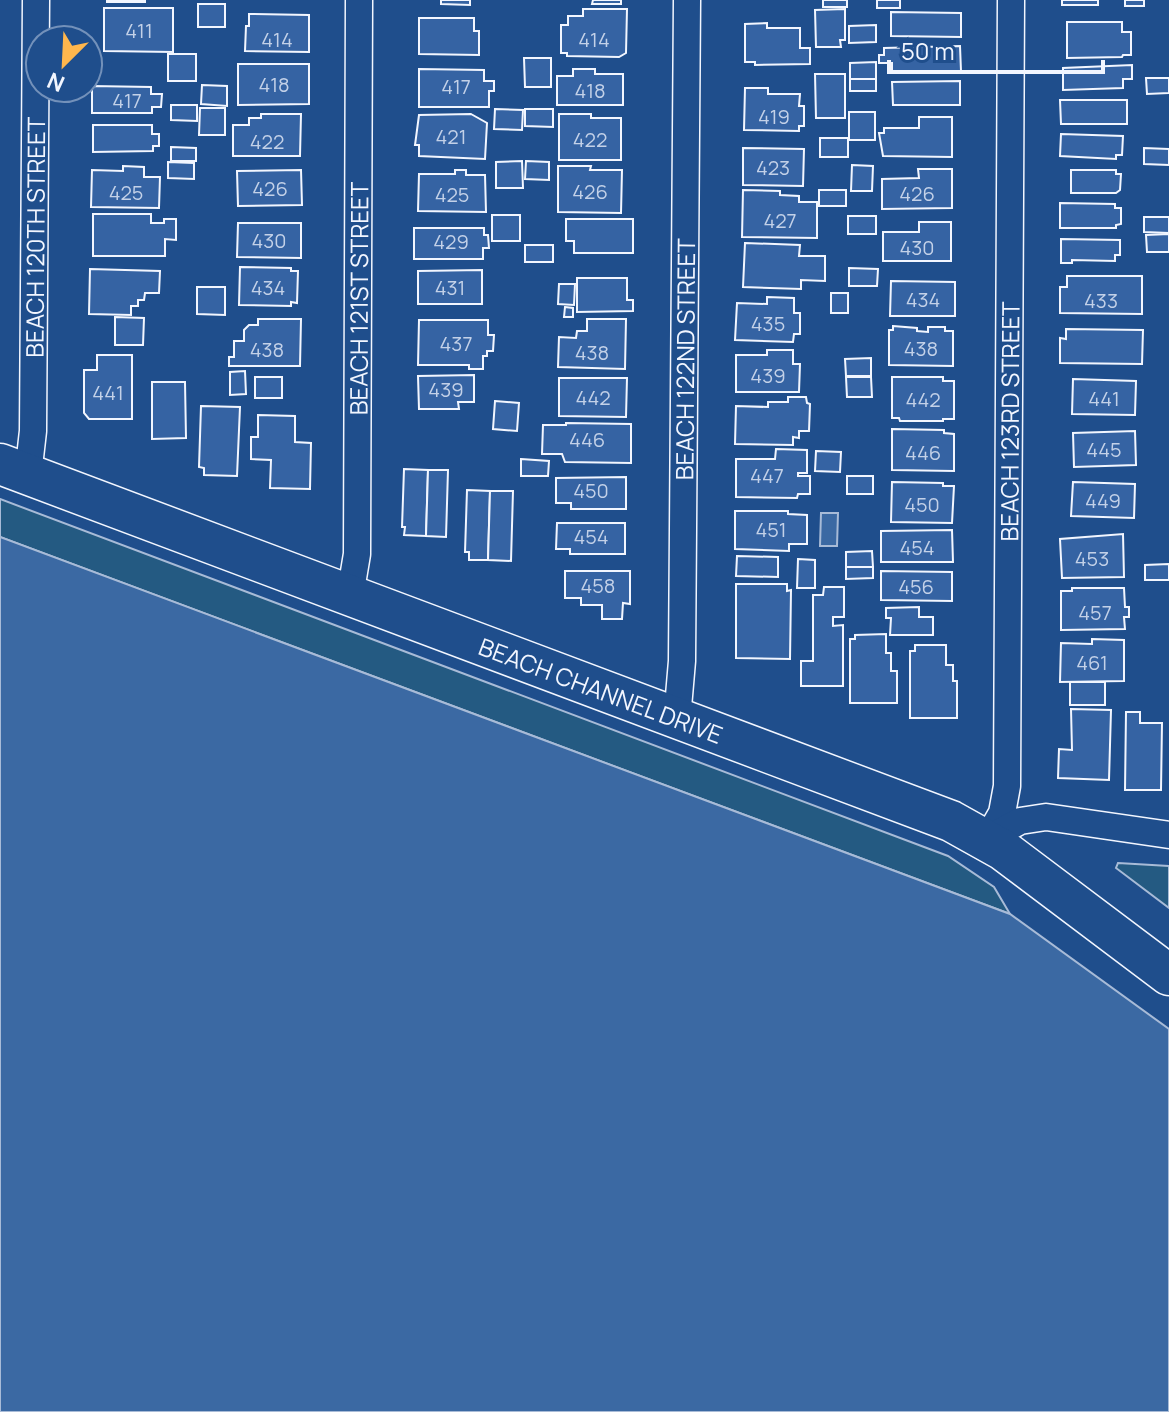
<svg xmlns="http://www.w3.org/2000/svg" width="1169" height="1412" font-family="Manrope,sans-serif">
	<rect width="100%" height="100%" fill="#1f4e8c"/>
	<g fill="#245a82" stroke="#a8bbd7" stroke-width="2">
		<path d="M0,499l948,357 46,31 16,27 -1010,-377z"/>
		<path d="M1118,863l51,3v42l-53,-40z"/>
	</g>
	<g fill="#3b69a3" stroke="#a8bbd7" stroke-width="2">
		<path d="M821,513h17l-1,33h-17z"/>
		<path d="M0,537l1010,377 159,115v383h-1169z"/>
	</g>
	<g fill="#3563a3" stroke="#f2f6ff" stroke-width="2">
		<rect x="107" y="0" width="38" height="2"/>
		<path d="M441,0h29v5l-29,-1z"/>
		<path d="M593,0h28v4h-29z"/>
		<rect x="823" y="0" width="24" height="7"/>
		<rect x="877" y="0" width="23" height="8"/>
		<rect x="1062" y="0" width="36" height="5"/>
		<rect x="1125" y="0" width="19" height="6"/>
		<rect x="198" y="4" width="27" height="23"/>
		<path d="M104,8h69v44l-69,-1z"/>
		<path d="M583,9h44l-1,44 -7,4 -52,-1v-3h-6v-28h7v-9h15z"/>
		<path d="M845,9v31h-5l1,7h-25l-1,-37z"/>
		<path d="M891,12l70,1v24l-70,-1z"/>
		<path d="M249,14l60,1v37l-64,-1 1,-25h3z"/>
		<path d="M419,18h55v13h5v24l-60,-1z"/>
		<path d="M1067,22h55v10h9v23h-8l-1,2 -55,1z"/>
		<path d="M767,23v5h33v20h10v16l-55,1v-3h-10v-38z"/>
		<path d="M876,25v17l-27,1v-17z"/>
		<path d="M960,46l1,25 -69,1v-9h-13v-8h5v-7z"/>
		<rect x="168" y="54" width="28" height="27"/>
		<path d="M524,58h27v29h-26z"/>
		<path d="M876,62v17h-26v-16z"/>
		<path d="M238,64h71v40l-71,1z"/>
		<path d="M1132,65v14h-9v9l-60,2v-22z"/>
		<path d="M419,69l65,1v11h10v10h-5v16h-70z"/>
		<path d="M573,69h22v5h28v31h-66v-29h16z"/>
		<path d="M815,74h30v44h-29z"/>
		<path d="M1146,78h23v15l-22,1z"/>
		<rect x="850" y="79" width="26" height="12"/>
		<path d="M960,81v24h-67l-1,-23z"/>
		<path d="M202,85l25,1v20l-26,-2z"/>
		<path d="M92,86l59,1v7h11l-1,13h-9v6h-60z"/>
		<path d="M745,88h23v6h32l-1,12h5v20h-5v5l-55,-1z"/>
		<path d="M1060,100h67v24h-66z"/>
		<path d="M171,105h26v16l-26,-1z"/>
		<path d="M200,108h25v27h-26z"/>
		<path d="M495,109l28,1 -1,20 -28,-1z"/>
		<path d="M525,109h28v18l-28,-1z"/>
		<rect x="849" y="112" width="26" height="28"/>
		<path d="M261,114h40l-1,42h-67v-31h16v-7h12z"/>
		<path d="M471,114l16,9 -2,36 -66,-3v-11h-4l4,-30z"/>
		<path d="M559,114h32v4h30v42h-62z"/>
		<path d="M919,117h33v40l-69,-1 -4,-23h5v-5h35z"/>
		<path d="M93,125h59v9h7v12h-6v5l-60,1z"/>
		<path d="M1061,134l62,2 -1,19h-6v4l-56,-3z"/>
		<rect x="820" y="138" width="28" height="19"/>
		<path d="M171,147l25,1v13h-25z"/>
		<path d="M743,148l61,1 -1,37 -60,-1z"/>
		<path d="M1144,148l25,1v16l-25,-1z"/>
		<path d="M522,161l1,27h-27v-26z"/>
		<path d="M526,161l23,1v18l-24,-1z"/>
		<path d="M168,162l26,1v16l-26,-1z"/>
		<path d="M852,165l21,1 -1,25h-21z"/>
		<path d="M123,166l21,1v10h16l-1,31 -68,-1 1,-37 31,1z"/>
		<path d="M558,166h33l-1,4h32l-1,43 -63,-1z"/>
		<path d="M918,169h34v39l-70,1v-30l37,-1z"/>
		<path d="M301,170l1,35 -64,1 -1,-35z"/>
		<path d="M455,170h11v5h19l1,37 -68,-1 1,-37h36z"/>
		<path d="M1071,170h45v4h5l-1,16 -4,3h-45z"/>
		<path d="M743,190l37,1v4l19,1v6h18v36l-75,-1z"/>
		<rect x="819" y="190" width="27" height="16"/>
		<path d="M1060,203l55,1v4h6v16l-5,1v3h-56z"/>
		<path d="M93,214h58v9h13v-4h12v21l-11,-1v17h-72z"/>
		<rect x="492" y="215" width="28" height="26"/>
		<rect x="848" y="216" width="28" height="18"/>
		<path d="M1144,217h25v16l-25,-1z"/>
		<path d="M566,219h67v34h-59v-12h-8z"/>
		<path d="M919,222h32v39h-68v-29h36z"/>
		<path d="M238,223h63v35l-64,-1z"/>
		<path d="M414,228h70v7h4l1,13h-6v11h-69z"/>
		<path d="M1169,234v18h-22l-1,-17z"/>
		<path d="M1061,239l59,1v15h-5v6l-43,-1v3h-11z"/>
		<path d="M745,243l55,2 -1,11h26v25l-24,-1v9l-58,-2z"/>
		<rect x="525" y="245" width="28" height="17"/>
		<path d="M240,267l51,1v3h7l-1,32 -6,-1v4l-52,-1z"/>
		<path d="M849,268l29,1 -1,17h-28z"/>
		<path d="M90,269l70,2 -1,22h-14l-1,7h-6v6h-7v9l-42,-1z"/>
		<path d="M482,270v34h-64v-33z"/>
		<path d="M1067,276h75v38l-82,-1v-26h7z"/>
		<path d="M577,278h50v22h6v11l-56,1z"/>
		<path d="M891,281l64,1v34h-65z"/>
		<path d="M559,284h16l-1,21 -16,-1z"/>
		<path d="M197,287h28v28l-28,-1z"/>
		<rect x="831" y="293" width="17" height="20"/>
		<path d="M767,297l27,1v15h6v21h-6l-1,8 -58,-2 2,-37 30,1z"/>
		<path d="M565,307l8,1v9h-9z"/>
		<path d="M115,317l29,1 -1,27h-28z"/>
		<path d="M258,319h43l-1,47h-71v-9h5v-16h10v-11l5,-5h9z"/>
		<path d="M587,319h39l-1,50 -67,-2 1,-30 17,1 1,-7h10z"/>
		<path d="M419,320h69v15h6l-1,16h-6v5h-4v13h-14v-4h-51z"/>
		<path d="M893,326l24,2v3l11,1v-5h17v4h8v35l-64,-1v-35h4z"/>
		<path d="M1066,329l77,1 -1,34 -82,-1v-25l6,1z"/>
		<path d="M767,350h26v14h7l-1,28h-63v-37h31z"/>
		<path d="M97,355h35v64h-43l-5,-6v-43h13z"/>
		<path d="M871,358v18h-25l-1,-17z"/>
		<path d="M245,371l1,23 -16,1v-23z"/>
		<path d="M474,375v27h-16l1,7h-40l-1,-33z"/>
		<rect x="255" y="377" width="27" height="21"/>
		<path d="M846,377h25l1,20h-25z"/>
		<path d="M892,377h51v4h11v38h-11v2h-43l-1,-3h-7z"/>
		<path d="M559,378h68l-1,39 -67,-1z"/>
		<path d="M1073,379l63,2 -1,34 -63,-1z"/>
		<path d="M152,382h33l1,56 -34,1z"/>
		<path d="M788,397h18l1,6 3,1 -1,27h-10v7l-6,-1v8l-58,-1 1,-38 32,1v-5h20z"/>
		<path d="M495,401l24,2 -2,28 -24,-2z"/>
		<path d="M201,406l39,1 -3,69 -33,-1v-7l-5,-1z"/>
		<path d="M258,415l37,1v26l16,1 -1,46 -40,-1 1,-28 -20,-1v-22h7z"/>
		<path d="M566,423l65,1v39l-66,-1 -3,-8h-20l1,-29h23z"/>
		<path d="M892,429l52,1v3l10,1v37l-62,-1z"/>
		<path d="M1135,431l1,34 -62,2 -1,-34z"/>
		<path d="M776,449l31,1v23h-9v3h12v18h-12l-1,4 -61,-1v-38h39z"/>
		<path d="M816,451l25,1 -1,20 -25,-1z"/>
		<path d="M521,459l28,2 -1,15h-27z"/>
		<path d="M404,469l24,1 -2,66 -22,-1 1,-8h-3z"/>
		<path d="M428,470h20l-2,67 -20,-1z"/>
		<rect x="847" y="476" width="26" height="18"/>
		<path d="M626,477v32h-55v-6h-15v-25z"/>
		<path d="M892,482l51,1v3h11l-2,37 -61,-1z"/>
		<path d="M1073,482l62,2 -1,34 -63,-2z"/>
		<path d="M467,490l23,1 -2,69h-19v-8h-4z"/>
		<path d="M490,491h23l-2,70 -23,-1z"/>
		<path d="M735,511h53v3l19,1v29h-18v7l-54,-2z"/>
		<path d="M557,523h68v31h-55v-5h-14z"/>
		<path d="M952,530l1,32h-72v-31z"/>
		<path d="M1123,534l1,43 -62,1 -2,-39z"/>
		<path d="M872,551l1,16h-27v-15z"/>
		<path d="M737,556l41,1v20l-42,-1z"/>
		<path d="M798,559l17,1v28h-18z"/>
		<path d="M1169,564v16h-24v-15z"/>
		<path d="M846,567h27v11l-27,1z"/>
		<path d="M565,571h65v33l-7,-1 -1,16h-20v-14h-21v-7h-16z"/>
		<path d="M881,571l71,1v29l-71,-1z"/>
		<path d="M736,584h51v7l4,-1 -1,69 -54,-1z"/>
		<path d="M824,587h20v30h-11v9l10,-1v61h-42v-25h12v-66h10z"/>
		<path d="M1072,588h52l1,19h4v10h-5l1,12 -64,1v-39h11z"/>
		<path d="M919,607v10h14v18h-43l1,-17h-5v-10z"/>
		<path d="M886,634v19h5v18h6v32h-47v-64h5v-4z"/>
		<path d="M1092,639l32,1v41l-64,1 1,-39 31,1z"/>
		<path d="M915,645h31v20h7v16h4v37h-47v-67h5z"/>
		<rect x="1070" y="682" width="35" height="23"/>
		<path d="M1071,709l40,1 -2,70 -51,-2 1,-29 13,1z"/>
		<path d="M1126,712h14v11h22l-1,67h-36z"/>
	</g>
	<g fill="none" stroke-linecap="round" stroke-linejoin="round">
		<defs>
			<g id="minor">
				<path id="s1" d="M28,475l5,-44 3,-431"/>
				<path id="s2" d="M350,596l7,-42 2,-554"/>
				<path id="s3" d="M677,719l5,-58 5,-661"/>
				<path id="s4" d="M987,839l15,-26 5,-27 4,-786"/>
				<path d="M987,839l33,-18 26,-4 123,18"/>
			</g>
			<g id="primary">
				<path id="s5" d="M0,464l951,357 52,29 166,125"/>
			</g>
		</defs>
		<use href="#minor" stroke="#f2f6ff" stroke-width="29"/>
		<use href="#primary" stroke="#f2f6ff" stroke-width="43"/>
		<use href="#minor" stroke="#1f4e8c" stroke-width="26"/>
		<use href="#primary" stroke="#1f4e8c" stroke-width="40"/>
	</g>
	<g text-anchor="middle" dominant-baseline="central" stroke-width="6" stroke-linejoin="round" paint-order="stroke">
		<g font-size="20" fill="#c3d1e8">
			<text x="139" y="30">411</text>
			<text x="277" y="39">414</text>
			<text x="594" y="39">414</text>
			<text x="274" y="84">418</text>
			<text x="456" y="86">417</text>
			<text x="590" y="90">418</text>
			<text x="127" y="100">417</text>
			<text x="774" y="116">419</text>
			<text x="451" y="136">421</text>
			<text x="590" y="139">422</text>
			<text x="267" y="141">422</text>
			<text x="773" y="167">423</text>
			<text x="270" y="188">426</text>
			<text x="590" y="191">426</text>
			<text x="126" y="192">425</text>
			<text x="917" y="193">426</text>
			<text x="452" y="194">425</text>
			<text x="780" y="220">427</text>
			<text x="269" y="240">430</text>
			<text x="451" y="241">429</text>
			<text x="917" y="247">430</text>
			<text x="268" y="287">434</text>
			<text x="450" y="287">431</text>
			<text x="923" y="299">434</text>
			<text x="1101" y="300">433</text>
			<text x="768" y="323">435</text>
			<text x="456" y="343">437</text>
			<text x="921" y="348">438</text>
			<text x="267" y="349">438</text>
			<text x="592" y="352">438</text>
			<text x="768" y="375">439</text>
			<text x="446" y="389">439</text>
			<text x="108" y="392">441</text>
			<text x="593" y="397">442</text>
			<text x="1104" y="398">441</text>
			<text x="923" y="399">442</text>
			<text x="587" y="439">446</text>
			<text x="1104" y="449">445</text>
			<text x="923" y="452">446</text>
			<text x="767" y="475">447</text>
			<text x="591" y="490">450</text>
			<text x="1103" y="500">449</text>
			<text x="922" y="504">450</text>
			<text x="771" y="529">451</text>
			<text x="591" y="536">454</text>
			<text x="917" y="547">454</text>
			<text x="1092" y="558">453</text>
			<text x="598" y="585">458</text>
			<text x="916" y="586">456</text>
			<text x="1095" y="612">457</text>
			<text x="1092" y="662">461</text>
		</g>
		<g font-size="24" fill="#f2f6ff" stroke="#1f4e8c">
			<text stroke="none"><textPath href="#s1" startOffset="238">BEACH 120TH STREET</textPath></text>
			<text stroke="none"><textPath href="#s2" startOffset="298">BEACH 121ST STREET</textPath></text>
			<text stroke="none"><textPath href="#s3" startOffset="360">BEACH 122ND STREET</textPath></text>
			<text stroke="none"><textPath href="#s4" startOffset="422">BEACH 123RD STREET</textPath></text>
			<text stroke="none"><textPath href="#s5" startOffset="642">BEACH CHANNEL DRIVE</textPath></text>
		</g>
	</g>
	<g transform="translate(64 64) rotate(204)"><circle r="38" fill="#1f4e8c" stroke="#7391ba" stroke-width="2"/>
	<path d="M0-6L14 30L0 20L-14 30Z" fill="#ffb74d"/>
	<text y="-12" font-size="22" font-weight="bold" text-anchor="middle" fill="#f2f6ff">N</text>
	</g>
	<path d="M889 60v12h214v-12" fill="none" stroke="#f2f6ff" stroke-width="4"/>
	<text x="901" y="60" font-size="24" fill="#f2f6ff" stroke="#1f4e8c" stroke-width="6" paint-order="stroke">50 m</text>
</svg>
